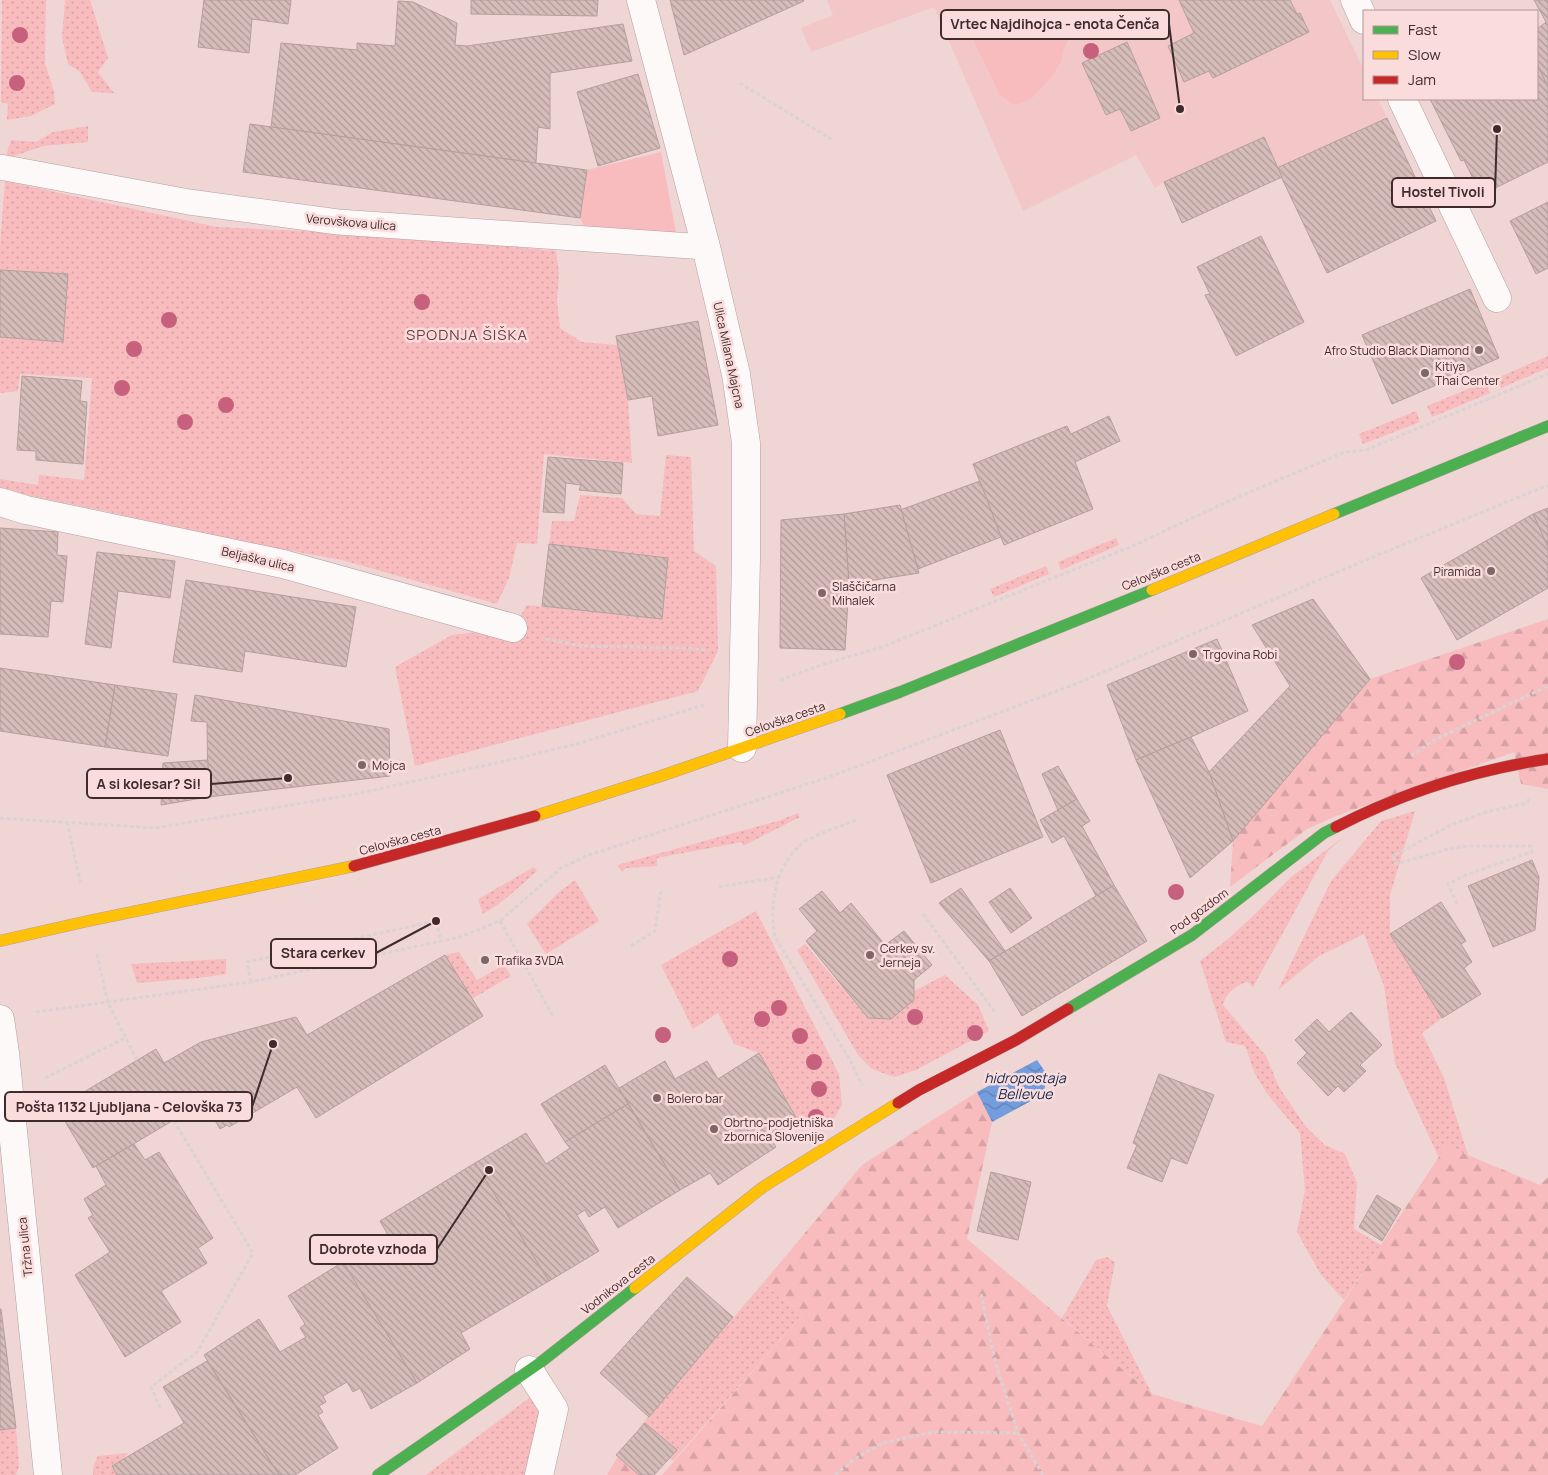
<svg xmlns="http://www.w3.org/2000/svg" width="1548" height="1475" font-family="Manrope,sans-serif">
	<defs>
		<pattern id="grass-dots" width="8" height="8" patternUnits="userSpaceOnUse" patternTransform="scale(1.25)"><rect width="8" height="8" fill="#f8bcbf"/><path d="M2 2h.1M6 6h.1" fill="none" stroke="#d6a2a4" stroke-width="1.8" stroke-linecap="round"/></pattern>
		<pattern id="forest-firs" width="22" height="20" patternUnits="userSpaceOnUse" patternTransform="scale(1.25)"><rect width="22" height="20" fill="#f8bcbf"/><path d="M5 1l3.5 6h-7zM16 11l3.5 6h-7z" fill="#d6a2a4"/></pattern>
		<pattern id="water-waves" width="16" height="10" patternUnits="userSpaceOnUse" patternTransform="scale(1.25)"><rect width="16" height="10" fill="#749ddd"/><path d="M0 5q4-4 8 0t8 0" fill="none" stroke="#6180b3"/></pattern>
		<pattern id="building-back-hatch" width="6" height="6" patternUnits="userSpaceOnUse" patternTransform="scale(1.25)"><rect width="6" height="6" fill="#d6bdb9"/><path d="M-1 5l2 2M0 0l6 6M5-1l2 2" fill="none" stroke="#af9a97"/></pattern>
	</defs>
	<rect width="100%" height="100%" fill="#f0d5d5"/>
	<path fill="#f3c6c8" d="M827,0h503l34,70v29h14l9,19 -110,50 -14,-31 -99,45 -9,6 -19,-33 -113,56 -89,-204 -123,45 -10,-24 32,-13z"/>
	<g fill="url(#grass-dots)">
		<path d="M2,0h44l-1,63 9,28 1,13 -24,12 -24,4 1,-16 -7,-2z"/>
		<path d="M65,0h25l18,58 -10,14 16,21 -22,-1 -12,-20 -12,-8 -6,-26z"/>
		<path d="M88,126v16l-45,4 -38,13 6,-19 25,2 17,-10z"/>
		<path d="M5,181l212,46 174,8 165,16 3,22 -2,28 3,27 22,14 35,3 11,55 4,63 -88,-9 -7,90 -20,-1 -8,35 -12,26 -155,-44 -126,-23 -116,-27 -100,-20v-11l38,6 1,-10 45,5 8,-102 -72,-4 -2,17 -18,2v-56l63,5 5,-67 -68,-5v-24z"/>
		<path d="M1548,356v12l-47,20 -4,-10z"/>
		<path d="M1485,382l5,11 -58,24 -5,-11z"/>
		<path d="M1416,411l4,11 -57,22 -4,-10z"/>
		<path d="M666,455l25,2 3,94 22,15 2,85 -20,40 -283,75 -20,-99 57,-32 61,-7 14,-23 134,14 7,-61 -119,-14 3,-23h22l6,-26 42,3 14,16 24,2z"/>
		<path d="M1116,538l3,7 -58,25 -3,-8z"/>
		<path d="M1046,566l3,8 -55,23 -4,-8z"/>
		<path d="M1415,811l-25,84v39l52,84 -20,15 22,45 24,77 -22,-9 -7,12 -44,-95 -11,-77 -20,-52 -45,22 -41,34 53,-109 50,-60z"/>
		<path d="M798,813l2,4 -57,29 -1,-4 -85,16v8l-31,2 -4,4 -5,-7 161,-44z"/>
		<path d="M1347,834l-19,17 -75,136 -5,-5c-11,2 -23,12 -25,23l43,51 13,31 27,40 19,18 20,9 12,29 -3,46 27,16 -37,55 -23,-25 -24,-43 8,-42 -5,-57 -32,-38 -13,-21 -10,-28 -19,-4 -26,-81 28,-22 24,-22 38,-39z"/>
		<path d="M534,867l3,4c-17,15 -34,32 -54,43l-5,-15z"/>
		<path d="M575,880l24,41 -53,33 -19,-30 31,-31z"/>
		<path d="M756,911l83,163 3,31 -7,12 -22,16 -15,-12 -39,-68 -25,-9 -16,-31 -25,16 -32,-64z"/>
		<path d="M805,944l61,72 79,-41 33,30 11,26 -73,39 -22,7 -22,-8 -14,-14 -61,-105z"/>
		<path d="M459,952l18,28 27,-15 7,11 -39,23 -27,-44z"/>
		<path d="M226,959v15l-27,4 -62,5 -6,-19z"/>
		<path d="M1107,1257l8,5 -8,44 45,88 -90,-76 34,-58z"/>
		<path d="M763,1283l40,31 -130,147 -35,-32z"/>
		<path d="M537,1392l14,18 -15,65h-110z"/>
		<path d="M16,1428l3,38 -3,9h-16v-45z"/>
		<path d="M128,1453l-11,19 1,3h-25v-8l5,-11z"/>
	</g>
	<g fill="url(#forest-firs)">
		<path d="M1548,619v170l-27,-5 -7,-32 -178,64 -29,13 -77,58 3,-46 137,-162z"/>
		<path d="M977,1092l15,30 -25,117 185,155 110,32 184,-280 94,39 8,-8v298h-886l141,-161 -40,-31 99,-118z"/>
		<path d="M618,1456l24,19h-35z"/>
	</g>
	<g fill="#f8bcbf">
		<path d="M1061,10l12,20 -9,18 -3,14 -9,14 -20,22 -13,6h-7l-12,-9 -31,-64 25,-9z"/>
		<path d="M661,152l15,81 -90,-3 -6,-12 7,-48z"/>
	</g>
	<path fill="url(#water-waves)" d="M1037,1060l11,16 -4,14 2,3 -54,29 -15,-30z"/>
	<g fill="url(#building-back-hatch)" stroke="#b49f9d">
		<path d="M204,0h87l-3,24 -36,-5 -3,34 -51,-6z"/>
		<path d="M471,0h127l-1,16 -126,-2z"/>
		<path d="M670,0h133l1,1 -120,54z"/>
		<path d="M1179,0h111l7,14 3,-1 9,19 -96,46 -4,-7 -25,11 -16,-36 26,-13z"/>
		<path d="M1534,0h14v87l-11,-23v-35l9,-7z"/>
		<path d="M398,1l15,1 44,21 -2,22 12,1 156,-22 9,37 -82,12v56l-12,-2 -2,36 -265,-36 10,-84 76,7v-7l38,3z"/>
		<path d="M1127,42l33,76 -29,13 -11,-22 -14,6 -24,-52z"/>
		<path d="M1537,64l11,23v75l-67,33 -17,-35 -3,1 -31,-62h107z"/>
		<path d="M638,74l22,74 -62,18 -21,-74z"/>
		<path d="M1387,118l49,103 -109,52 -50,-105z"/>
		<path d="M250,124l337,46 -7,48 -337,-46z"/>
		<path d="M1264,137l18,40 -100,46 -18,-41z"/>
		<path d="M1548,202v66l-12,6 -26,-53z"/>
		<path d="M1261,236l43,86 -68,34 -31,-61 5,-1 -13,-27z"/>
		<path d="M0,270l68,4 -5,68 -63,-5z"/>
		<path d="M1470,289l29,69 -107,46 -30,-69z"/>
		<path d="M698,321l20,104 -60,11 -6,-40 -24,4 -12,-64z"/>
		<path d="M22,376l60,5 -2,20 7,1 -4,62 -47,-4v-9l-19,-1z"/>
		<path d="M1109,416l11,25 -45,21 18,47 -89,36 -31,-81 94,-38 4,8z"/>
		<path d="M548,457l75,6 -2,31 -42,-4 2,-5 -15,-2 -2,30 -21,-1z"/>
		<path d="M980,481l21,56 -83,32 -18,-59z"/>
		<path d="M900,505l19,68 -70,11 -5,-70z"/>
		<path d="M1548,508v39l-15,-33z"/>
		<path d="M844,514l5,70 -4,66 -65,-2 1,-128z"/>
		<path d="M1533,514l15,33v41l-91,52 -36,-62z"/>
		<path d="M0,528l58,4 -1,23 10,1 -4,46 -12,-1 -3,36 -48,-3z"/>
		<path d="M549,544l119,14 -6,61 -120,-13z"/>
		<path d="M97,552l78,9 -5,37 -52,-7 -7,57 -26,-4z"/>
		<path d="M186,580l170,27 -10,60 -101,-16 -3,21 -69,-10z"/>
		<path d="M1313,599l57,80 -137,162 -24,-69 81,-86 -38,-61z"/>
		<path d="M1217,639l31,72 -57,26 -55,23 -29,-75z"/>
		<path d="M0,668l115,17 -10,62 -105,-16z"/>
		<path d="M115,685l62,9 -9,62 -63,-9z"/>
		<path d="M195,695l194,34 1,47 -182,21 -1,-75 -16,-1z"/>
		<path d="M1000,730l43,107 -112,46 -44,-108z"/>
		<path d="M1191,737l18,35 24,69 -43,37 -54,-118z"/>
		<path d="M208,760v37l-47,8 2,-42z"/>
		<path d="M1058,766l19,33 -19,11 -16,-36z"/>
		<path d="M1077,799l13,22 -8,5 32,59 -18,11 -32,-60 -12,7 -12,-23z"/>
		<path d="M1532,860l7,17 -4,53 -42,17 -25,-61z"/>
		<path d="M1114,885l33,56 -125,75 -33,-55z"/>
		<path d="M961,888l44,63 -16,10 -50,-58z"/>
		<path d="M1010,888l22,30 -21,15 -22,-31z"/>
		<path d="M822,891l18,22 11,-10 34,42 19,-14 28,34 -18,15v20l-23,19 -23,-1 -62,-77 11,-10 -18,-22z"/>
		<path d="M1441,902l25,39 -5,3 11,18 -8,6 17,26 -39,24 -52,-84z"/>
		<path d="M445,955l38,61 -167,102 -19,-31 -68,40 -2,-2 -7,4 -16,-27 -111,66 -36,-60 99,-59 8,14 37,-21 95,-25 11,18z"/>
		<path d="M1351,1012l31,33 -22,20 6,6 -22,21 -6,-6 -10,10 -31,-33 10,-10 -12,-13 22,-21 12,13z"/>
		<path d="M759,1053l39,68 -28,17 6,9 -58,38 -8,-12 -30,17 -61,-102 46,-27 10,18 32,-18 11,18z"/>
		<path d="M605,1065l23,39 -63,38 -24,-38z"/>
		<path d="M1159,1074l55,21 -27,69 -16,-6 -9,24 -35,-14 10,-23 -4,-2z"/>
		<path d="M628,1104l52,86 -62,38 -13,-21 -16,10 -4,-7 -8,5 22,36 -50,30 -74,-118 51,-30 20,31 24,-16 -5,-6z"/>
		<path d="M134,1144l11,16 14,-8 54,86 -15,10 9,15 -46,28 20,31 -56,35 -50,-82 35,-23 -22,-34 5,-3 -9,-16 22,-14 -10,-19z"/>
		<path d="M475,1163l74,118 -88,52 9,16 -53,34 -74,-121 45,-27 -8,-14z"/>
		<path d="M991,1172l40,10 -13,58 -41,-9z"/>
		<path d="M1377,1195l24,14 -19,32 -23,-14z"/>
		<path d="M343,1262l74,121 -46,26 -11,-21 -7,4 -6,-10 -24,14 3,6 -7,4 4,6 -5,3 20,33 -43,27h-16l-75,-120 55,-36 21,33 26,-15 -6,-9 5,-4 -17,-28z"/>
		<path d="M687,1277l46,40 -84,100 -49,-44z"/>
		<path d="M0,1309h1l15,119 -16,2z"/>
		<path d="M207,1361l72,114h-162l-5,-9 72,-43 -21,-36z"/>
		<path d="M645,1423l32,27 -23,25h-15l-23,-20z"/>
	</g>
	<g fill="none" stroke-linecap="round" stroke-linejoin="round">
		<defs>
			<path id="lane" d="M0,167l189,35 149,20 368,25"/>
			<g id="street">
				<path d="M641,0l65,247 30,127 10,69v116l-4,189"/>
				<path d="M1355,0l9,20"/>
				<path d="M1402,99l95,199"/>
				<path d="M0,502l26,8 257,54 230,64"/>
				<path d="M0,1019l5,34 43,422"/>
				<path d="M529,1370l25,39 -15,66"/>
			</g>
			<g id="fast">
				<path d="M1334,514l214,-88"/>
				<path d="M840,714l60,-22 252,-102"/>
				<path d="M1068,1009l124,-74 132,-102 12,-6"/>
				<path d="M378,1475l163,-113 94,-74"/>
			</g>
			<g id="slow">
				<path d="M1152,590l182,-76"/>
				<path d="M535,816l126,-40 179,-62"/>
				<path d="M0,941l88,-20 266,-55"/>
				<path d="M635,1288l128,-101 135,-84"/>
			</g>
			<g id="jam">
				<path d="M1336,827c66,-34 139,-57 212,-68"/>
				<path d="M354,866l181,-50"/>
				<path d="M898,1103l21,-13 97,-50 52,-31"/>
			</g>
		</defs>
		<use href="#lane" stroke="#b39f9f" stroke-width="26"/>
		<use href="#street" stroke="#b39f9f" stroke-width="29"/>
		<use href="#fast" stroke="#b39f9f" stroke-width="12"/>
		<use href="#slow" stroke="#b39f9f" stroke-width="12"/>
		<use href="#jam" stroke="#b39f9f" stroke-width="12"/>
		<g stroke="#dbd2d2" stroke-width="3" stroke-dasharray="4 2.5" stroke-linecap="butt">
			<path d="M740,83l91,56"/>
			<path d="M546,639l35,7 106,2 22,2"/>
			<path d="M780,680l44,-16 58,-17 248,-100 108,-50 107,-45 21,-2 182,-76"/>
			<path d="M1411,756l23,-16 114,-54"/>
			<path d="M0,818l155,10 201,-34 154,-34 70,-17 127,-39"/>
			<path d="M856,820c-14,6 -41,14 -53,23 -28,22 -34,61 -28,94l75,123 12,25"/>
			<path d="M67,822l14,63"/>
			<path d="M719,887l60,-10"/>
			<path d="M1457,904l-9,-20 20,-10 64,-22 -1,-6h-63l-20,3 -52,15 -3,-8 56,-30 37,-14 41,-9 2,-4"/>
			<path d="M923,914l72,98"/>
			<path d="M500,921l54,97"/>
			<path d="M631,946l24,-15 6,-40"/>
			<path d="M97,954l11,49 29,57"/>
			<path d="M251,982l-4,-20 189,-41 5,20"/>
			<path d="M36,1012l215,-30 209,-45 40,-16 61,-53 25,-12 243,-79 249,-94 283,-121 187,-77"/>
			<path d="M45,1078l80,-40"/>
			<path d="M981,1294l15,71 22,68 25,42"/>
			<path d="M160,1408l-9,-21 46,-35 56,-99 -79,-132"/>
			<path d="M835,1475l21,-17 27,-15 51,-11 84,1"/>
		</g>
		<use href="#lane" stroke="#fdf9f9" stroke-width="25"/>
		<use href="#street" stroke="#fdf9f9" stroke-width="28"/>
		<use href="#fast" stroke="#4caf50" stroke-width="11"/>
		<use href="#slow" stroke="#ffc107" stroke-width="11"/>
		<use href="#jam" stroke="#c62828" stroke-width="11"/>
	</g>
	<g fill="#c7607c">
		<circle cx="20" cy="35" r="8"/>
		<circle cx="1091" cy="51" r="8"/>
		<circle cx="17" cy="83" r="8"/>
		<circle cx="422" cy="302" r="8"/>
		<circle cx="169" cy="320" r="8"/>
		<circle cx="134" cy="349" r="8"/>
		<circle cx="122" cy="388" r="8"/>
		<circle cx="226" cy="405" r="8"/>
		<circle cx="185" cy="422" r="8"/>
		<circle cx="1457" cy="662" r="8"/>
		<circle cx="1176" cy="892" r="8"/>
		<circle cx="730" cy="959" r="8"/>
		<circle cx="779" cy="1008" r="8"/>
		<circle cx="915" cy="1017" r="8"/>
		<circle cx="762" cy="1019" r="8"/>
		<circle cx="975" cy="1033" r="8"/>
		<circle cx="663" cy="1035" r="8"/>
		<circle cx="800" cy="1036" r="8"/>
		<circle cx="814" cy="1062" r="8"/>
		<circle cx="819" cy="1089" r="8"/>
		<circle cx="816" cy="1117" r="8"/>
	</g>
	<g fill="#7d6667" stroke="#fbdcdd" stroke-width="2">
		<circle cx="1479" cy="350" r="5"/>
		<circle cx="1425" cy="373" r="5"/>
		<circle cx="1491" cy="571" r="5"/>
		<circle cx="822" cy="593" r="5"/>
		<circle cx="1193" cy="654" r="5"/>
		<circle cx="362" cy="765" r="5"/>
		<circle cx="870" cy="955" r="5"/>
		<circle cx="485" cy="960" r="5"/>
		<circle cx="657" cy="1098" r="5"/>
		<circle cx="714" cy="1129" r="5"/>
	</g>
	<g text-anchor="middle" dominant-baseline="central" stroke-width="5" stroke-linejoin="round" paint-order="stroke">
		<g font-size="12" fill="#3f2b2c" stroke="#fbdcdd">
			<text transform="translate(351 222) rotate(5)">Verovškova ulica</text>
			<text transform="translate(729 355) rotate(78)">Ulica Milana Majcna</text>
			<text transform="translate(258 559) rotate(13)">Beljaška ulica</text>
			<text transform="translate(1161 571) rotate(-22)">Celovška cesta</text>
			<text transform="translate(785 719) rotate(-19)">Celovška cesta</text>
			<text transform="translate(400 840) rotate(-15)">Celovška cesta</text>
			<text transform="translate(1199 911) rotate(-36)">Pod gozdom</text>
			<text transform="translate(25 1247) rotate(-96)">Tržna ulica</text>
			<text transform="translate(618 1284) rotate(-38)">Vodnikova cesta</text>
		</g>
		<g font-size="12" fill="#3f2b2c" stroke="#fbdcdd" text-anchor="start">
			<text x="1469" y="350" text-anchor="end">Afro Studio Black Diamond</text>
			<text x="1435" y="366">Kitiya<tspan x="1435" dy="14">Thai Center</tspan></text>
			<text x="1481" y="571" text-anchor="end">Piramida</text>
			<text x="832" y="586">Slaščičarna<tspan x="832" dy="14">Mihalek</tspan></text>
			<text x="1203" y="654">Trgovina Robi</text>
			<text x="372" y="765">Mojca</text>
			<text x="880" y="948">Cerkev sv.<tspan x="880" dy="14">Jerneja</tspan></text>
			<text x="495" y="960">Trafika 3VDA</text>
			<text x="667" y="1098">Bolero bar</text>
			<text x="724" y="1122">Obrtno-podjetniška<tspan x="724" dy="14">zbornica Slovenije</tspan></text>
		</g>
		<g font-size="14" font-style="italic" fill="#0e2a4e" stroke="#fbdcdd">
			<text x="1025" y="1077">hidropostaja<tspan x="1025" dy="16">Bellevue</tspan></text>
		</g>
		<g font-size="15" letter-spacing="1" fill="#6a4143" stroke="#fbdcdd">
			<text x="467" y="334">SPODNJA ŠIŠKA</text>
		</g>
	</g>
	<path fill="none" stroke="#3f2b2c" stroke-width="2" d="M1180 109L1169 24M1497 129L1495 192M288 778L211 784M436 921L376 953M273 1044L252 1107M489 1170L437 1249"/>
	<g fill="#3f2b2c" stroke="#fbdcdd" stroke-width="2">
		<circle cx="1180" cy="109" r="5"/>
		<circle cx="1497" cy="129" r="5"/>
		<circle cx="288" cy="778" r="5"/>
		<circle cx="436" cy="921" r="5"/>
		<circle cx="273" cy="1044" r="5"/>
		<circle cx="489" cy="1170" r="5"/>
	</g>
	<g fill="#fbdcdd" stroke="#3f2b2c" stroke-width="2">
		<rect x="941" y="10" width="228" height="29" rx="5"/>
		<rect x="1392" y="178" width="103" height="29" rx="5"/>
		<rect x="87" y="769" width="124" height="29" rx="5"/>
		<rect x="271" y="939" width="105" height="29" rx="5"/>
		<rect x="5" y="1092" width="247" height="29" rx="5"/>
		<rect x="310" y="1235" width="127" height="29" rx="5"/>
	</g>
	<g font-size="14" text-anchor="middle" font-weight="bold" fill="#3f2b2c">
		<text x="1055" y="29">Vrtec Najdihojca - enota Čenča</text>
		<text x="1443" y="197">Hostel Tivoli</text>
		<text x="149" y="789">A si kolesar? Si!</text>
		<text x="323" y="958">Stara cerkev</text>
		<text x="129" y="1112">Pošta 1132 Ljubljana - Celovška 73</text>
		<text x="373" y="1254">Dobrote vzhoda</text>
	</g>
	<rect x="1363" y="10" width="175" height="90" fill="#fbdcdd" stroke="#b09596"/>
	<rect x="1373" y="26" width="25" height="8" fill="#4caf50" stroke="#b09596"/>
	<text x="1408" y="35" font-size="15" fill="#3f2b2c">Fast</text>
	<rect x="1373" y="51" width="25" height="8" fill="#ffc107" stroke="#b09596"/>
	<text x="1408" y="60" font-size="15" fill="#3f2b2c">Slow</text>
	<rect x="1373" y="76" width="25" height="8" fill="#c62828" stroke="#b09596"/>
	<text x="1408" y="85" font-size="15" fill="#3f2b2c">Jam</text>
</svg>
